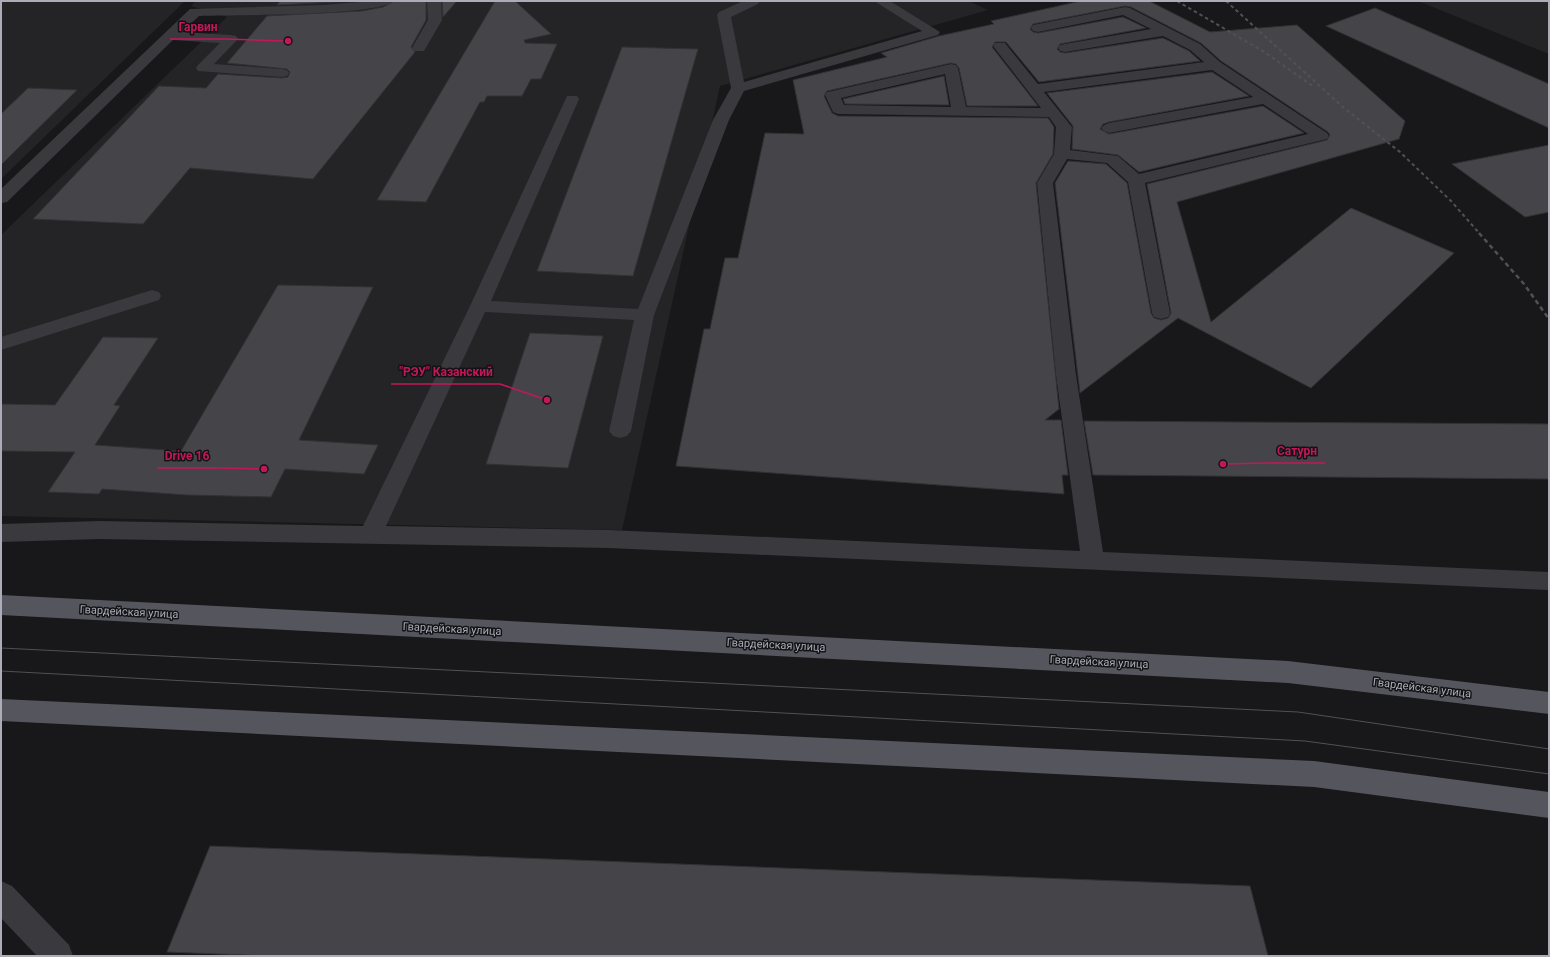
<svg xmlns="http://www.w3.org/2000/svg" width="1550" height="957" font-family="Roboto,sans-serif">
	<rect width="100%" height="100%" fill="#181719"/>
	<g fill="#242326">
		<path d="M1,1h184l-184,178z"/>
		<path d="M196,1h773l19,9 -268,76 -98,444 -621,-14v-281l226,-218 -36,-11z"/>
		<path d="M1418,1h131v53z"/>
	</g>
	<g fill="#454549" stroke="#323235">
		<path d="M280,1h74l-77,4z"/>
		<path d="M394,1h32v19l-15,27 4,5 -102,127 -123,-11 -47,56 -110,-5 126,-133 47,2 12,-14 64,4 6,-1 2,-5 -3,-3 -60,-6 40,-47 95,-5 21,-4z"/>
		<path d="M442,1h15l-14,16z"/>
		<path d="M495,1h20l36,33 -27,6 1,3 32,1 -16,35h-10l-9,17h-35l-3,6h-4l-54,100 -49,-2z"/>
		<path d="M1081,1h68l61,31 87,-7 108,96 -6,18 -222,63 34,120 140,-114 103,45 -143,135 -133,-70 -98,75 -25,-210 13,-22 38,3 21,19 24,130 3,5 7,2 7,-2 3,-5 -24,-129 180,-44 3,-5 -2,-3 -107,-71 -20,-18 -70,-36 -6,-1 -92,18 -3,5 3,3 5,1 85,-16 23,11 -86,16 -3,5 3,3 5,1 98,-15 26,13 11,10 -161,21 -33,-40h-11l-3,5 46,59h-71l-8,-38 -3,-4 -5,-1 -124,28 -3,5 8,17 6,3 210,2 6,9 -1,27 -17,29 23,226 -14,11h16l7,55h-6l2,19 -388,-28 28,-137h6l15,-71h13l27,-125 39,1 -11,-54 94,-23 -6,-4 58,-17 55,-12 -3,-3z"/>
		<path d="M1375,8l174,76v44l-223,-102z"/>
		<path d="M622,47l76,2 -65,227 -96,-5z"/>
		<path d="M1212,72l37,24 -140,26 -6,2 -3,5 9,5 154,-28 41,27 -165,39 -21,-17 -46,-6 1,-23 -26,-33z"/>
		<path d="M944,76l5,29 -104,-1 -2,-5z"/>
		<path d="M28,88l49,2 -76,75v-51z"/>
		<path d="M1549,145v67l-24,5 -73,-53z"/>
		<path d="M278,285l95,2 -74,153 79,5 -14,29 -79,-5 -14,28 -84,-2 -85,-6 -3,5 -51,-2 27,-40 -74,-1v-47l54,1 48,-68 55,1 -44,67 6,1 -25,39 86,6z"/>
		<path d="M530,333l73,3 -35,132 -82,-4z"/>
		<path d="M1084,421l465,3v55l-456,-4z"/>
		<path d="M210,846l1040,40 18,70h-998l-103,-4z"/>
	</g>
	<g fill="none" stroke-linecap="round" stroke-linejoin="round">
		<g fill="#39393e" fill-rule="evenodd">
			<path d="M372,1h21c-11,15 -168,14 -194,15l-17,16 49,3 5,1 2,3 -24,25 68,5 5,1 2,3 -2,3 -5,1 -84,-6 -2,-3 2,-3 22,-22 -47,-3 -166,162 -6,1v-14l189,-180 133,-4z"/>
			<path d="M427,1h14l1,19 -18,31h-10l-2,-3 16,-28z"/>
			<path d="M743,1h17l-2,3 -27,13 13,65 178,-51 -48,-30h16l50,31 -2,3 -194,56 -15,29 -75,195 -23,116 -4,5 -7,2 -7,-2 -4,-5 25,-111 -149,-8 -99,214 223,4 471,21 -24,-176 -19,-192 17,-29 2,-27 -7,-10 -211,-3 -5,-2 -8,-17 2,-3 5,-1 119,-27 5,1 2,3 8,39 75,1 -48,-62 2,-3h10l33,41 166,-22 -14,-12 -27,-14 -98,16 -5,-1 -2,-3 2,-3 5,-1 86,-15 -28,-14 -85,17 -5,-1 -2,-3 2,-3 5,-1 87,-17 5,1 70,36 20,18 107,71 2,3 -2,3 -182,44 25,130 -2,4 -7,2 -7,-2 -2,-4 -24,-131 -21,-19 -40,-4 -14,24 23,192 27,177 446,20v18l-940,-42 -509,-9 -99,3v-18l99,-3 263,5 107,-220 97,-210h10l2,3 -88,202 147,8 75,-189 18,-32 -14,-73 2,-3zM1212,70l41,27 -144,26 -5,2 -3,3 3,3 5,2 154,-29 45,30 -169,40 -21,-18 -48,-6 2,-23 -28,-35zM945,74l6,33 -107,-2 -3,-7z"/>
			<path d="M152,290l7,2 2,4 -2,4 -158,50v-13z"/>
			<path d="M1,881l11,5 57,59 4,11h-36l-36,-38z"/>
		</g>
		<g fill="#55555d" fill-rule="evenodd">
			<path d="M1,595l1287,66 261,31v22l-261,-31 -1287,-68z"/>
			<path d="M1,699l1313,62 235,31v26l-235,-31 -1313,-66z"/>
		</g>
		<g stroke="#505057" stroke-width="1">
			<path d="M1,648l1297,64 251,37"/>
			<path d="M1,671l1304,70 244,33"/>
		</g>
		<g stroke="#505057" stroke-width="2" stroke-dasharray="3.5 3" stroke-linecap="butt">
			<path d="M1177,1l89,52 48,34"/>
			<path d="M1226,1l118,107 56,44 51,49 29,33"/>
		</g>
		<path stroke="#505057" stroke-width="2.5" stroke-dasharray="4.5 3.5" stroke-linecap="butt" d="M1479,233l45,51 25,35"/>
	</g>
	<g text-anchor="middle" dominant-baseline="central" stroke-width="3" stroke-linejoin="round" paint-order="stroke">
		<g font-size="11" fill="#abacb8" stroke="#131214">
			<text transform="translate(129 612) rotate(3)">Гвардейская улица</text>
			<text transform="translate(452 629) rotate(3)">Гвардейская улица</text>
			<text transform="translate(776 645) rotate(3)">Гвардейская улица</text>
			<text transform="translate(1099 662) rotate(3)">Гвардейская улица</text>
			<text transform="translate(1422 688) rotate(7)">Гвардейская улица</text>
		</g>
	</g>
	<path fill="none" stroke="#c2185b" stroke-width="1.5" d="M288 41L225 39H170M547 400L500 384H391M1223 464L1269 463H1325M264 469L217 468H157"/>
	<g fill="#c2185b" stroke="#131214" stroke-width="1.5">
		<circle cx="288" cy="41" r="4"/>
		<circle cx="547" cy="400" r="4"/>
		<circle cx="1223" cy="464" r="4"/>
		<circle cx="264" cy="469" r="4"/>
	</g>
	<g font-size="12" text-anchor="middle" font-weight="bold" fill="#c2185b" stroke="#131214" stroke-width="3" stroke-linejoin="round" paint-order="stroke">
		<text x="198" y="31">Гарвин</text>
		<text x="446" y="376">"РЭУ" Казанский</text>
		<text x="1297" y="455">Сатурн</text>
		<text x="187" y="460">Drive 16</text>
	</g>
	<rect width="1550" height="957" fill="none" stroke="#abacb8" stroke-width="4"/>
</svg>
